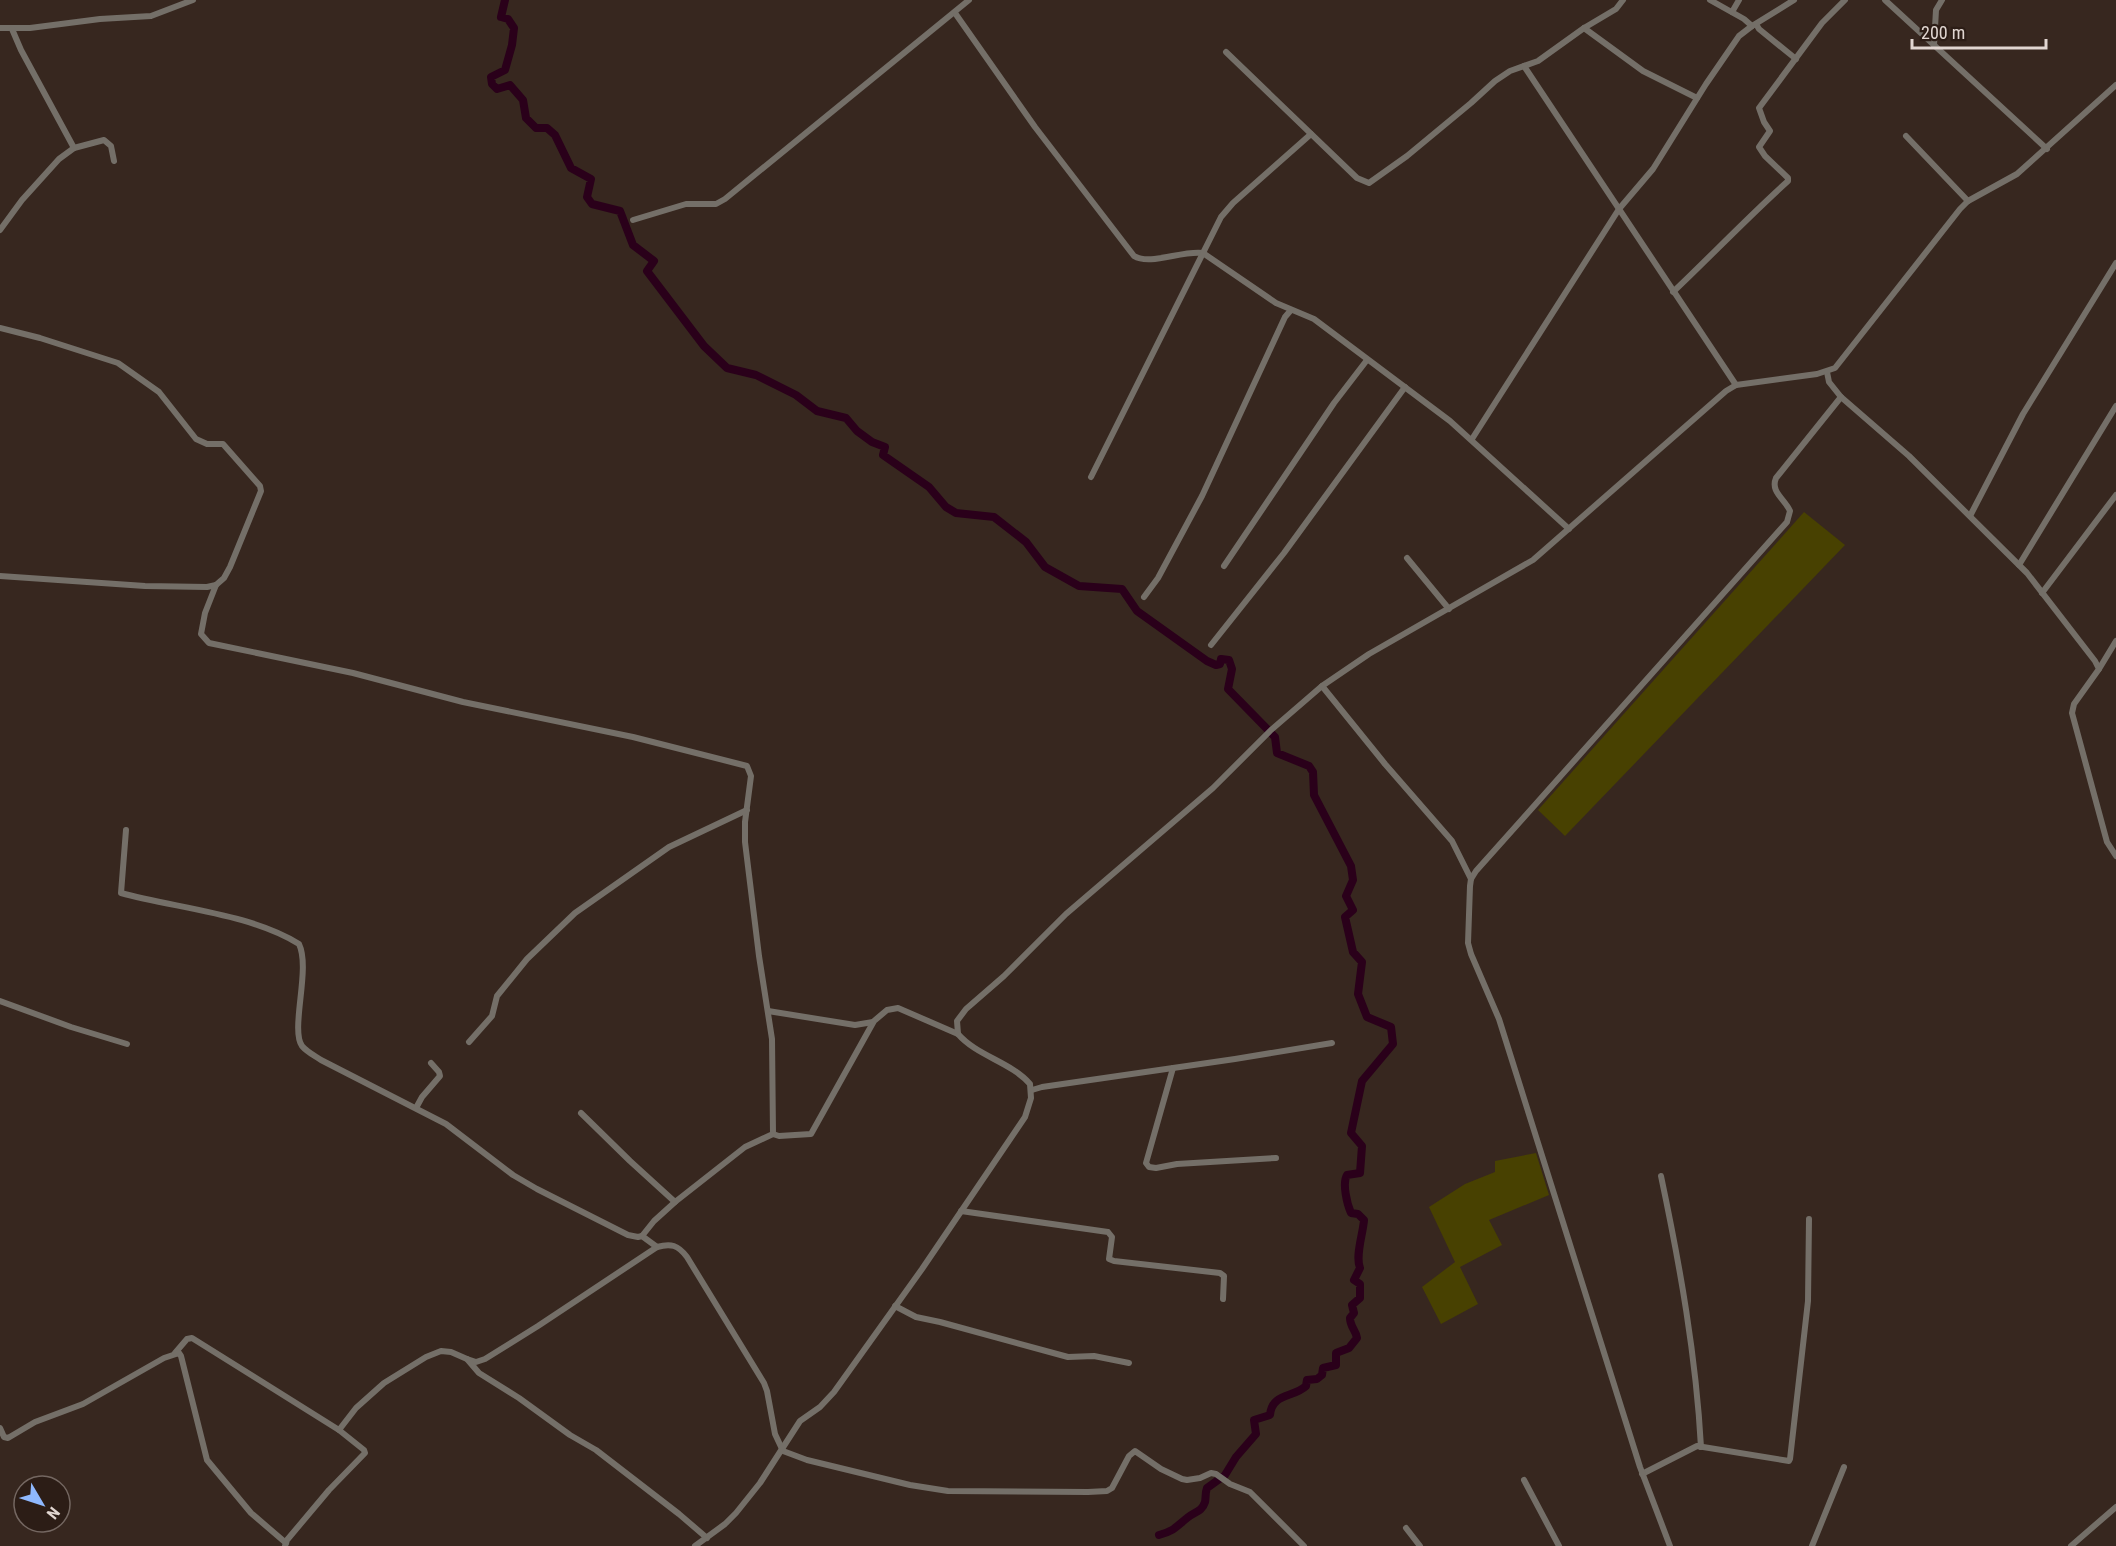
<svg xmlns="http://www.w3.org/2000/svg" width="2116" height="1546" font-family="'Roboto Condensed',sans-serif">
	<rect width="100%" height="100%" fill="#37271f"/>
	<g fill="#484101">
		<path d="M1804,512l41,33 -280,291 -27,-26z"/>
		<path d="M1536,1153l13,42 -60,25 13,25 -42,22 18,37 -37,20 -19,-37 33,-25 -26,-55 36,-23 30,-12v-11z"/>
	</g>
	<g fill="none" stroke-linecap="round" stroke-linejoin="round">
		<path stroke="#2a001a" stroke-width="8" d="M505,0l-4,17 7,2 6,9 -2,17 -7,25 -14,7 1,7 5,5 13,-4 13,15 3,18 10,10h11l8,7 16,33 20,11 -4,18 5,7 28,7 13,34 21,16 -7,10 57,75 23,22 29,7 40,20 21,16 29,7 11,13 15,11 13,5 -2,8 46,32 17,20 10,6 38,4 32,25 19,25 34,19 43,3 15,22 70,50 9,4 4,-1 1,-5 8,1 3,9 -4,20 47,48 2,16 32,13 4,6 1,23 37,71 2,14 -7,16 7,14 -8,7 8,35 9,10 -4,32 9,23 24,10 2,17 -31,37 -11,52 11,13 -2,27 -13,2c-5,8 0,29 4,38l7,1 6,6c-1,14 -9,36 -4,48l-6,12 6,4v14l-8,7 2,8 -4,5c0,9 6,12 7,20l-8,10 -13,5v12l-13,3 -1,7 -5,4 -10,1 -1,6c-13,12 -34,7 -36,29l-16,5 2,14 -20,23 -11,18 -18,13c-2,5 -1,10 -2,14 -3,10 -11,10 -18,16 -11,9 -13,13 -28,17"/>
		<g stroke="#746f68" stroke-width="6">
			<path d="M1710,0l34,19 8,7"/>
			<path d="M1885,0l162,149"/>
			<path d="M1732,12l7,-12"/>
			<path d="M955,13l80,114 99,129c16,10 48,-6 69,-3l73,50 38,16 136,102 119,108"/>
			<path d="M1756,24l3,5 37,30"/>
			<path d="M0,28h30l70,-9 51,-3 42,-16"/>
			<path d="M1584,28l59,43 54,27"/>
			<path d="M1934,45l2,-35 6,-10"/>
			<path d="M1226,52l131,126 12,5 38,-27 64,-53 24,-22 15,-10 28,-10 46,-33 32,-19 7,-9"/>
			<path d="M1524,66l212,319"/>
			<path d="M1906,136l62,65"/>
			<path d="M74,148l30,-8 7,6 3,15"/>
			<path d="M633,220l53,-16h30l9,-5 244,-199"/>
			<path d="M0,230l22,-30 37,-41 15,-11 -53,-98 -9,-21"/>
			<path d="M1673,292c39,-37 75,-75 115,-111v-3l-23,-22 -6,-9 11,-16 -6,-9 -5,-14 63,-85 23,-23"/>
			<path d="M0,328l40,10 78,25 41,29 37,47 11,5h16l37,42 1,5 -31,76 -6,11 -8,7 -11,28 -4,21 8,9 144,30 110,29 170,35 114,29 4,10 -6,46v20l14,114 13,83 1,95 6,2 32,-2 63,-113 13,-11 11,-2 60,26"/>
			<path d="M1827,372l2,10 12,15 68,59 118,117 68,88 4,8 -25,35 -2,9 35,129 9,14"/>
			<path d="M1472,439l147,-230 34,-40 53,-85 33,-48 13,-10 42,-26"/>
			<path d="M1091,477l130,-260 12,-14 78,-69"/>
			<path d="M1970,516l53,-102 93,-151"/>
			<path d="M1407,558l42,51"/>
			<path d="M2019,565l97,-159"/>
			<path d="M1224,566l110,-163 33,-43"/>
			<path d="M0,576l145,10 62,1 9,-2"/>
			<path d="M2042,593l74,-98"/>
			<path d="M1144,597l14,-19 44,-82 83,-179 6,-7"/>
			<path d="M1211,645l73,-92 121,-166"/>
			<path d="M2099,669l17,-28"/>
			<path d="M1322,686l63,78 67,77 19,38"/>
			<path d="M126,830l-5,63c54,15 131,21 178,51 12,25 -9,85 3,102 5,6 13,10 19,14l125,64 67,51 24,14 91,46 10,2 4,-1 15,11"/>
			<path d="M0,1001l71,26 56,17"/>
			<path d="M768,1011l87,14 18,-3"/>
			<path d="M469,1042l23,-26 5,-20 30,-37 48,-46 94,-66 78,-37"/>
			<path d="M1173,1068l-27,95 3,4 7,1 21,-4 99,-6"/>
			<path d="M1032,1090l10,-3 193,-28 97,-16"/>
			<path d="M416,1108l6,-11 18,-21 -1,-4 -8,-9"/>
			<path d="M581,1113l49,48 45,41"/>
			<path d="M1661,1176c19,90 35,180 40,271"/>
			<path d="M961,1211l147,21 4,5 -3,22 5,2 106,12 4,3 -1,23"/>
			<path d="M642,1236l12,-15 21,-19 70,-55 28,-13"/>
			<path d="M895,1306l21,11 24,5 128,35 26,-1 35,7"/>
			<path d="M175,1353l12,-14 5,-1 147,92"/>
			<path d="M467,1359l9,3 9,-3 53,-33 119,-79c14,-4 21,-2 30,10l77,126 3,8 8,43 8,17 24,9 103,25 38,6 140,1 19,-1 5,-3 17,-32 6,-5 26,18 21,10 5,1 13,-2 11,-5 5,1 14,10 20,8 54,54"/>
			<path d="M0,1428l4,9 4,1 27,-16 48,-18 81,-46 15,-5 2,3 26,104 44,53 35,30"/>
			<path d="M1642,1474l55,-28 92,15 1,-2 18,-158 1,-82"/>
			<path d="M1524,1480l35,66"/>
			<path d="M1406,1528l14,18"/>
			<path d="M285,1546l2,-6 42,-50 36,-37 -1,-3 -25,-20 17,-22 28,-25 42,-26 15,-6 10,1 16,7 12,14 40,25 51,37 26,15 83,64 28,24"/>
			<path d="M695,1546l30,-22 11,-11 24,-30 40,-62 20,-14 14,-15 88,-123 103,-152 6,-19 -1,-14c-19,-22 -53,-28 -72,-50l-1,-13 9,-12 38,-33 62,-62 147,-126 58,-58 51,-44 47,-32 164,-94 193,-169 10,-6 81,-11 18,-6 125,-159 8,-8 49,-27 99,-89"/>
			<path d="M1670,1546l-30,-79 -141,-448 -28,-65 -3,-11 2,-57 1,-7 5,-8 311,-349 3,-11c-5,-12 -20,-19 -14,-33l65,-81"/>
			<path d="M1812,1546l32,-79"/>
			<path d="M2071,1546l45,-39"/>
		</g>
	</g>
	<g transform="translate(42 1504) rotate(129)"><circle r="28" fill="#2c1d16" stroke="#746761" stroke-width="1.5"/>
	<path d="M0-4.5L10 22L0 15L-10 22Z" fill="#8fb8fd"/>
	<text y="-9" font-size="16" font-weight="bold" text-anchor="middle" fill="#e1d6d1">N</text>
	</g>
	<path d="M1912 39v9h134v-9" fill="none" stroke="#e1d6d1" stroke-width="3"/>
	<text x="1921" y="39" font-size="18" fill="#e1d6d1" stroke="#2c1d16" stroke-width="4.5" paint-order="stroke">200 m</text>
</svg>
